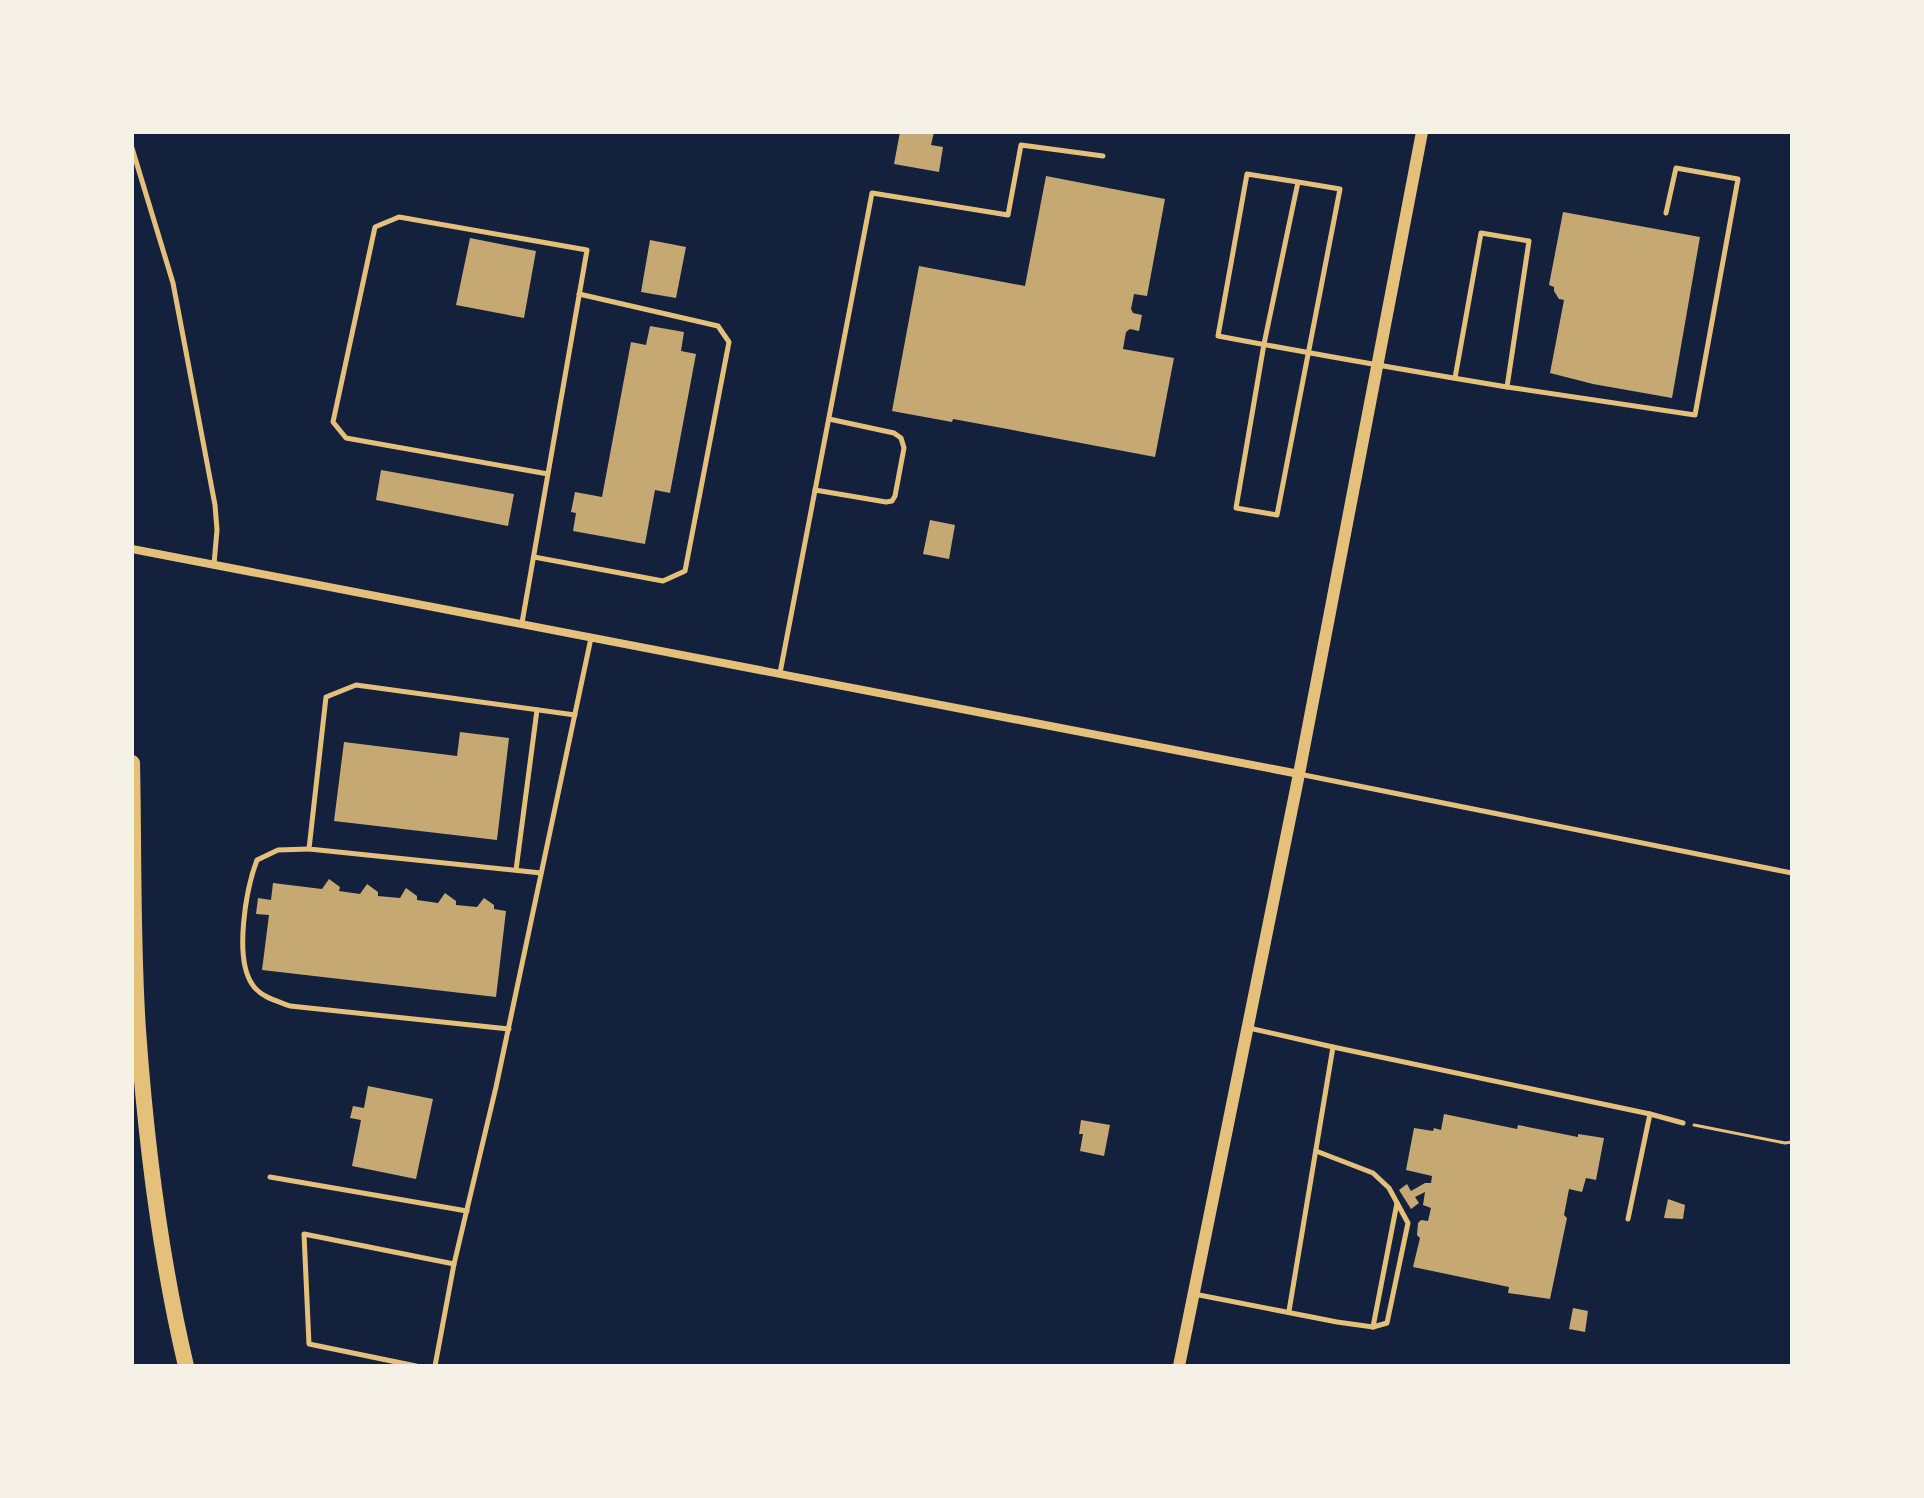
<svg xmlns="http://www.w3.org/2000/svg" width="1924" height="1498" font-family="'Golos Text',sans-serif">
	<rect width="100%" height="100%" fill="#14213d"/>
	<g fill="#c6a872">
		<path d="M900,132h34l-3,13 12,2 -4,25 -45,-8z"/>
		<path d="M1046,176l119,23 -18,97 -13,-2 -3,15 2,4 9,2 -3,16 -9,-2 -4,3 -3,17 51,9 -19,99 -153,-29 -49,-9 -1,3 -60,-11 27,-145 106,20z"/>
		<path d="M1563,212l137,25 -28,161 -79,-14 -43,-11 14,-73 -5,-1 -5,-8v-4l-5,-2z"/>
		<path d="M470,238l66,13 -12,67 -68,-13z"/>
		<path d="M650,240l36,7 -10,51 -35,-6z"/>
		<path d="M650,326l34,6 -3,19 15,3 -26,139 -15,-3 -10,54 -72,-13 3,-18 -5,-1 4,-20 27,5 29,-155 15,3z"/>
		<path d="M381,470l133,24 -6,32 -132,-26z"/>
		<path d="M930,520l25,5 -6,34 -26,-5z"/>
		<path d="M460,732l49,6 -12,102 -163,-19 10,-79 113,14z"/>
		<path d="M329,879l11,8 -1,4 21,3 7,-10 11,8v4l22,2 6,-10 11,8v4l21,3 7,-10 11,8v4l21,2 7,-9 10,7v4l12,2 -10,86 -234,-27 7,-55 -13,-1 2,-16 13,2 2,-17 49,6z"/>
		<path d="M368,1086l65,13 -17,80 -64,-13 9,-46 -11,-2 3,-12 11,2z"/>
		<path d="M1444,1114l73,15 1,-4 60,12v-3l26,4 -8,42 -10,-2 -4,14 -13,-3 -5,26 3,3 -17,81 -42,-6 1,-6 -96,-20 7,-29 -3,-3 1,-12 3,-3 7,1 3,-13 -8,-3 2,-13 -10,5 4,6 -8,6 -12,-19 8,-6 4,7 14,-8h6l1,-7 -26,-6 8,-42 19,3 1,-3 7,2z"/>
		<path d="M1081,1120l29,5 -6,31 -24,-5 3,-17h-4z"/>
		<path d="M1668,1199l17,6 -2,14 -19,-1z"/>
		<path d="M1573,1308l15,3 -3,21 -16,-3z"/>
	</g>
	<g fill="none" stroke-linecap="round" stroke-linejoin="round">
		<path stroke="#e5c07b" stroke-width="3" d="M1694,1125l91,18 7,-1"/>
		<g stroke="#e5c07b" stroke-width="5">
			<path d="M132,148l41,135 42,222 2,25 -3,34"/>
			<path d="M1298,182l42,7 -63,326 -41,-7 28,-164 34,-162 -51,-8 -29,162c96,18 192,35 289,51l22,-146 -48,-8 -26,145"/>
			<path d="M1507,387l188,28 43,-236 -62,-11 -10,45"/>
			<path d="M815,490l71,12 6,-1 3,-5 9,-48 -3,-10 -7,-5 -65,-14"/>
			<path d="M534,557l129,24 22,-10 44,-229 -11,-16 -139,-32"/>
			<path d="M522,623l65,-373 -188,-33 -24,10 -42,195 13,16 202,36"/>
			<path d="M780,673l92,-480 136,22 13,-70 82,11"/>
			<path d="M1299,774l493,99"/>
			<path d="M309,849l-31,1 -21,10c-11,29 -23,97 -5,124 8,13 25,17 38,22l219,23"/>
			<path d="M516,870l21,-160"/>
			<path d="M541,873l-232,-24 17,-152 30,-12 219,30"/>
			<path d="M1249,1028l84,19 -44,264"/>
			<path d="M1333,1047l317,67 -22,105"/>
			<path d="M1650,1114l33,9"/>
			<path d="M270,1177l197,34"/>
			<path d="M1194,1294l143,28 36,5 14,-4 21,-100 -19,-35 -16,-15 -57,-22"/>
			<path d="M1373,1327l24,-124"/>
			<path d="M416,1366l-107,-22 -5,-110 150,30"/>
			<path d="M435,1366l19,-102 42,-177 95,-449"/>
		</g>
		<path stroke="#e5c07b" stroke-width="8" d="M132,549l1167,225"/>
		<path stroke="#e5c07b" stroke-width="12" d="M1179,1366l120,-592 123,-642"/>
		<path stroke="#e5c07b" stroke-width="16" d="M132,763c2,89 0,178 6,267 8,113 22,226 48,336"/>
	</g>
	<rect width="1924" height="1498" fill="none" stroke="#f6f1e7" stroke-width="268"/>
</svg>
